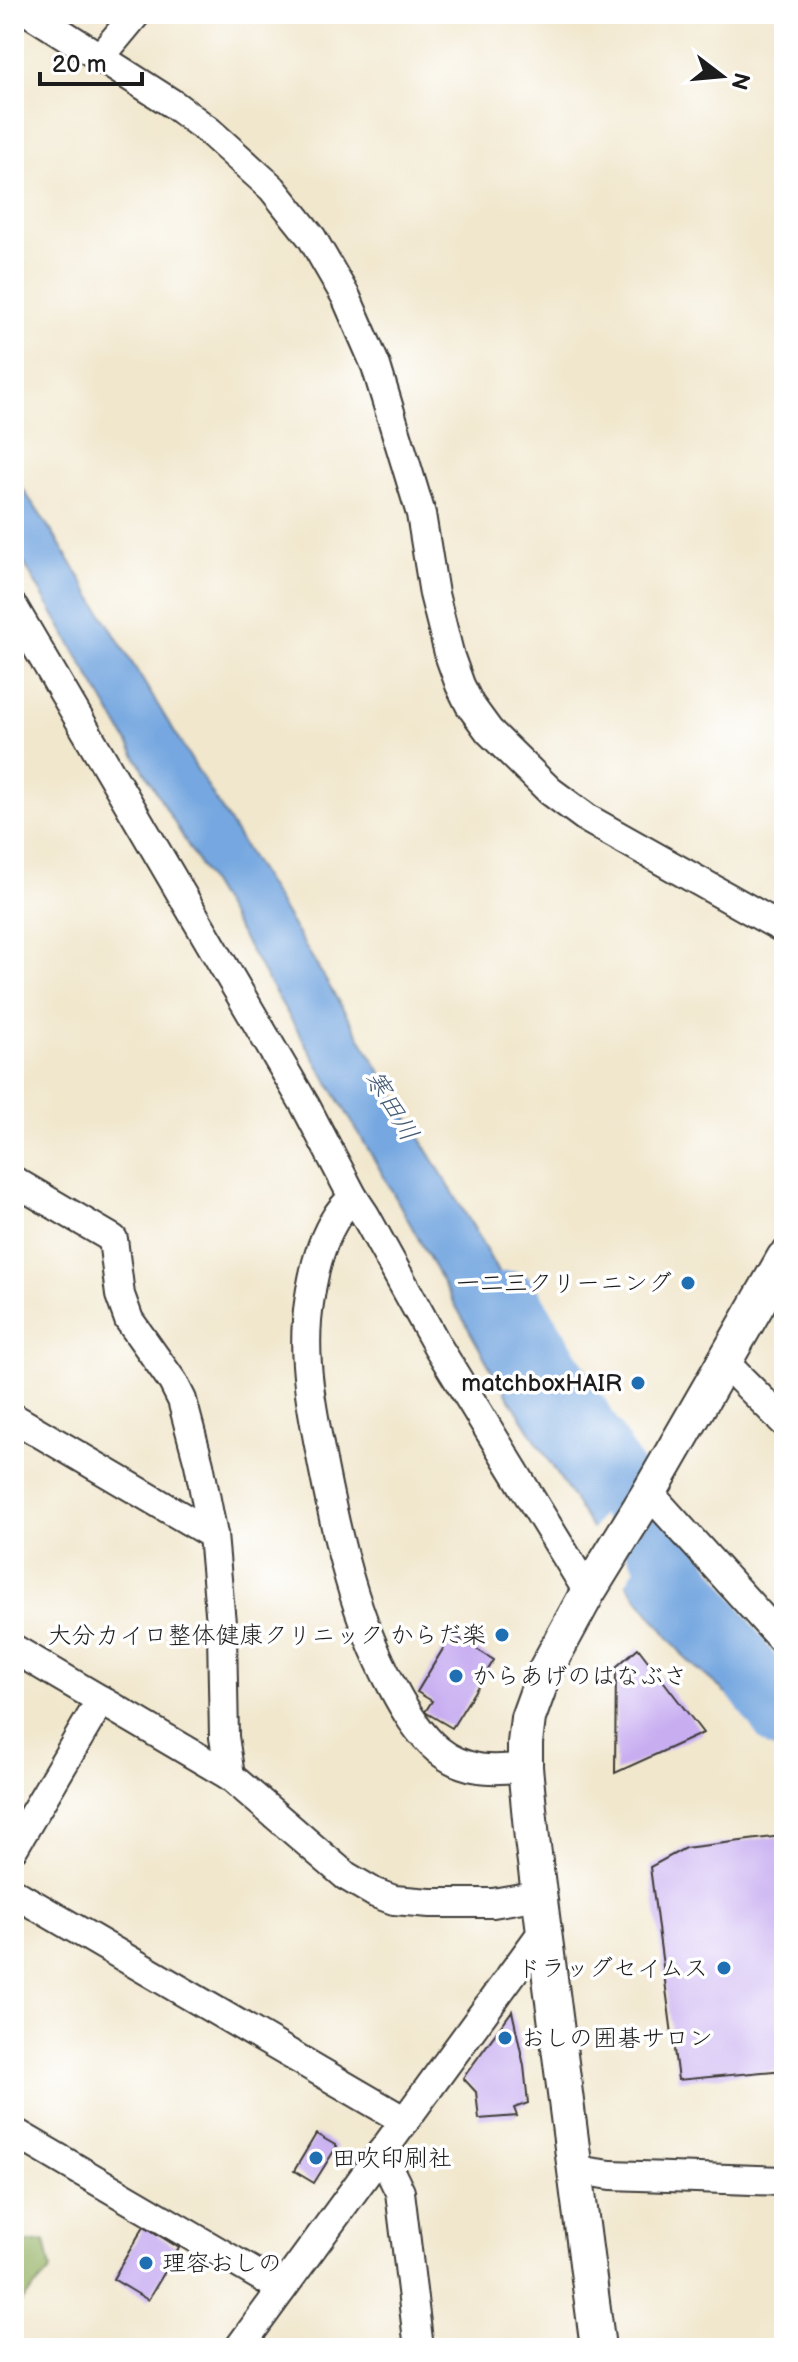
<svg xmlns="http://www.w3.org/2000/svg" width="798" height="2362" font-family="'Balsamiq Sans','Klee One',sans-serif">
	<rect width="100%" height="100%" fill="#fff"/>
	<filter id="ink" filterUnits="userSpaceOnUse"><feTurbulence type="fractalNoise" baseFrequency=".0125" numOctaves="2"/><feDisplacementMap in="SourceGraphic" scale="16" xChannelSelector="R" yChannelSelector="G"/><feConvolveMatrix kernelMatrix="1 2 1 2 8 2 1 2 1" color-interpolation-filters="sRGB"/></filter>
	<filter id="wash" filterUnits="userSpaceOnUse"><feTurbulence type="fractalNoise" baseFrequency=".006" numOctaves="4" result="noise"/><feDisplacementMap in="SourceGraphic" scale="32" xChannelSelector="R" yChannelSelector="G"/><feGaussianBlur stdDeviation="1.8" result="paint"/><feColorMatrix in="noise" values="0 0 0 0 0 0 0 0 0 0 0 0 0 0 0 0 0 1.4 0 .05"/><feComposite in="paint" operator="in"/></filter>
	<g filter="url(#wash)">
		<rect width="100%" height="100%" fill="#f1e7cd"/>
		<path fill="#96b366" stroke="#596841" stroke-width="2" d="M45,2241l6,29 -37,40v-66z"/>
		<path fill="#76a7e0" stroke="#49627e" stroke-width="2" d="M14,476l40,59 259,424 161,269 139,256 73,115 1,17 23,39 74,81v22l-44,-53 -54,-46 -57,-72 -137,-216 -114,-205 -207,-349 -157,-271z"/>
		<path fill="#f1e7cd" d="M619,1486l33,53 -28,47 -34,-52z"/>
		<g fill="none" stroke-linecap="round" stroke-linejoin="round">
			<path stroke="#76a7e0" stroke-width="62" d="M510,1302l151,250 123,168"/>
		</g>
		<g id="blocks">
			<g fill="#c8aef1">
				<path d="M452,1634l42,26 -42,68 -27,-16 7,-11 -15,-9z"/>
				<path d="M638,1648l65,85 -88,40 1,-106z"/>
				<path d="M781,1836l3,26v208l-106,10 -28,-213 35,-19z"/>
				<path d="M512,2011l12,55 4,37 -14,5 3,8 -38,3 -3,-27 -13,-14z"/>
				<path d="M316,2134l21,12 -23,37 -20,-12z"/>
				<path d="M144,2226l35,22 -31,52 -35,-21z"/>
			</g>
		</g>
	</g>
	<g filter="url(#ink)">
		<use href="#blocks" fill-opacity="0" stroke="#3c3a37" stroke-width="2"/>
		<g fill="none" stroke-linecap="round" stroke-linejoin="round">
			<defs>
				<g id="minor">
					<path d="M32,14l141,90 36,27 63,57 40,50 34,59 30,69 45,148 13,80 16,63 10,28 10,20 19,26 61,60 38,28 196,110"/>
					<path d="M101,56l35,-42"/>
					<path d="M14,608l291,497 48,92 12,18 73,132 150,245"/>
					<path d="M14,1181l99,58 7,56 9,25 44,62 9,18 17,64 14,71 9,99 2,103 6,39"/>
					<path d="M353,1197c-5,6 -12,12 -16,19 -19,29 -27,71 -30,105 -4,49 7,97 16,145 15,76 32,151 69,220 12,23 26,47 46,64 27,22 55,21 87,17"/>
					<path d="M724,1362l60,60"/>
					<path d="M14,1418l199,117"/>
					<path d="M649,1493l135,149"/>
					<path d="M14,1649l216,127 116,100 29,17 19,7 36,3h63l46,-8"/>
					<path d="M14,1847l87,-147"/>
					<path d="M14,1893l391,228"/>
					<path d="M14,2132l268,157"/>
					<path d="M381,2153l19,39 19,156"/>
					<path d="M575,2170l36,5 173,6"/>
					<path d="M239,2348l305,-418"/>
				</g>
				<path id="tertiary" d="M598,2348l-66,-509 -7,-72v-24l3,-25 17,-47 43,-79 61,-99 135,-235"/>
			</defs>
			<use href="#minor" stroke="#3c3a37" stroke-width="32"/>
			<use href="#tertiary" stroke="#3c3a37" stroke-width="38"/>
			<use href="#minor" stroke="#fff" stroke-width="28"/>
			<use href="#tertiary" stroke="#fff" stroke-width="34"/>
		</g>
	</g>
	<g fill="#1f6fb2" stroke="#fff" stroke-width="3">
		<circle cx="688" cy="1283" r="8"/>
		<circle cx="638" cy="1383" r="8"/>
		<circle cx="502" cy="1635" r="8"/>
		<circle cx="456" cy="1676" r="8"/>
		<circle cx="724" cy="1968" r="8"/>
		<circle cx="505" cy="2038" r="8"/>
		<circle cx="316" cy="2158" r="8"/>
		<circle cx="146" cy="2263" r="8"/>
	</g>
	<g text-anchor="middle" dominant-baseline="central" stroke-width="7" stroke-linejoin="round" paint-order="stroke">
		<g font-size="24" fill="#1c1c1c" stroke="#fff" text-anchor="end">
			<text x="672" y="1283">一二三クリーニング</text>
			<text x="622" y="1383">matchboxHAIR</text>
			<text x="486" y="1635">大分カイロ整体健康クリニック からだ楽</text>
			<text x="472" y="1676" text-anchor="start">からあげのはなぶさ</text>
			<text x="708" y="1968">ドラッグセイムス</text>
			<text x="521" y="2038" text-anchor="start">おしの囲碁サロン</text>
			<text x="332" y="2158" text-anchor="start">田吹印刷社</text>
			<text x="162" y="2263" text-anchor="start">理容おしの</text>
		</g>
		<g font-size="26" font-style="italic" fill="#445b74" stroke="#fff">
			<text transform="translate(391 1106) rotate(59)">寒田川</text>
		</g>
	</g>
	<rect width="798" height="2362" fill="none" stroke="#fff" stroke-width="48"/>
	<g transform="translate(722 76) rotate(106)" stroke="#ffffff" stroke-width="6" paint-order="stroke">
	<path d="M0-6L14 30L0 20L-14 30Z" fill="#1c1c1c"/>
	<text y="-12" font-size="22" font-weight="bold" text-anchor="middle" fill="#1c1c1c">N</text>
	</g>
	<path d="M40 72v12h102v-12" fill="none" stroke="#1c1c1c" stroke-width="4"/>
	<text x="52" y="72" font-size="24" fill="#1c1c1c" stroke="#ffffff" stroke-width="6" paint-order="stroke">20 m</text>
</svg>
